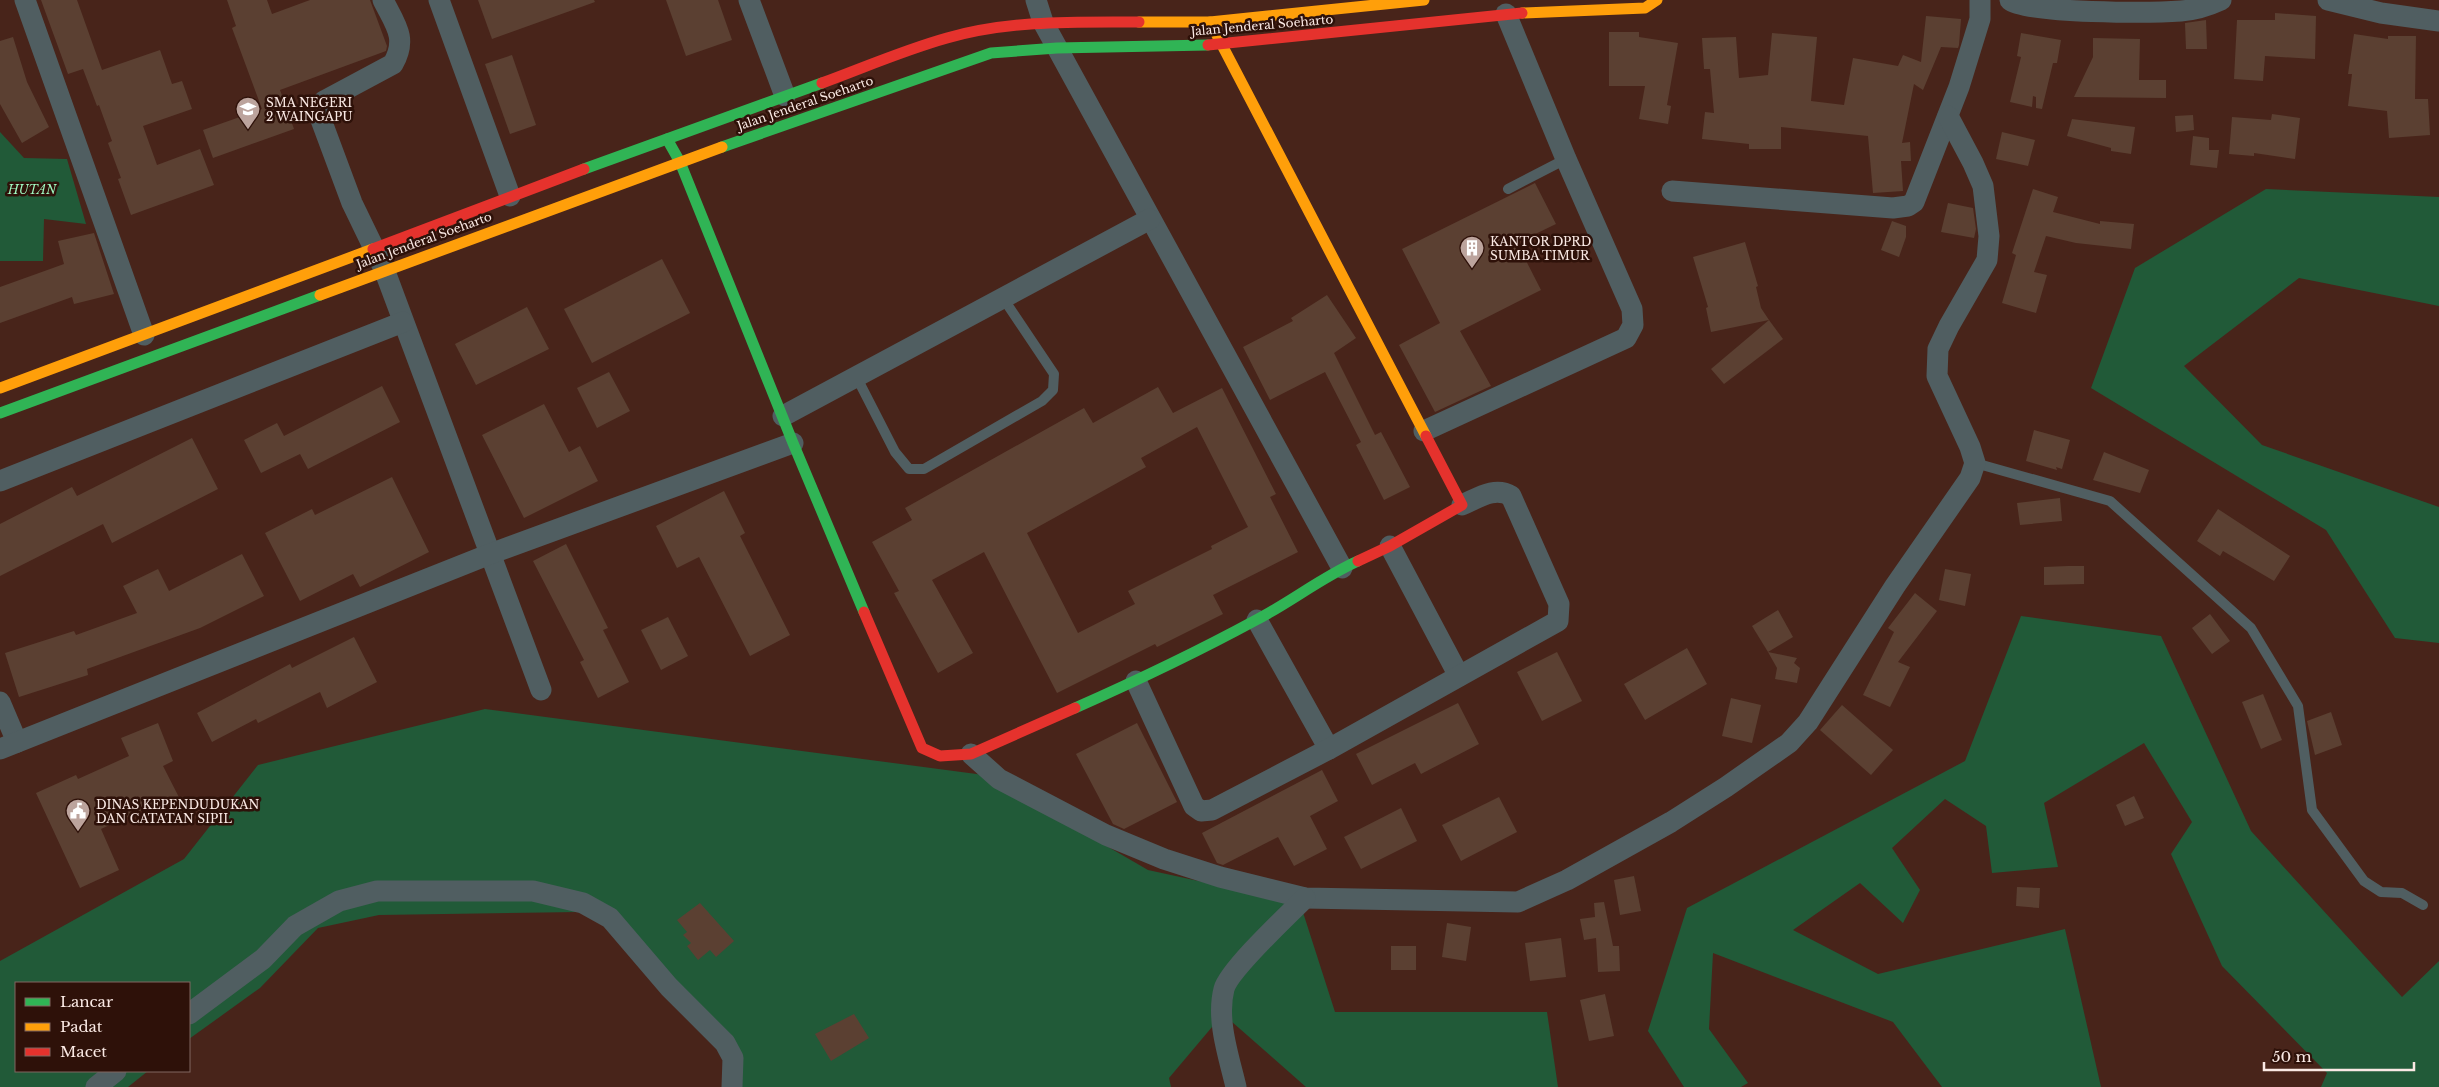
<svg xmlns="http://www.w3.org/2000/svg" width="2439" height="1087" font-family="'Libre Baskerville',serif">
	<rect width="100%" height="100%" fill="#48241a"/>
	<g fill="#215a38">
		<path d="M0,132l24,26 43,1 19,65 -42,-5 -1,42h-43z"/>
		<path d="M2266,189l173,8v109l-140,-28 -115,88 78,79 177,62v136l-44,-5 -69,-108 -235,-142 44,-120z"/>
		<path d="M2021,616l140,20 90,195 151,166 37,-36v126h-118l6,-14 -105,-107 -51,-112 21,-32 -48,-79 -100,60 14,64 -66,6 -6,-47 -41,-27 -53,49 28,42 -17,33 -43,-40 -67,47 85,44 187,-45 36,158h-159l-49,-65 -180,-69 -4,76 39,54 -7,4h-57l-36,-56 39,-123 278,-147z"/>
		<path d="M485,709l499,66 164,95 152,33 35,109h212l11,75h-252l-83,-73 -54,64 2,9h-431l-3,-35 -133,-132 -25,-8 -200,3 -61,13 -58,60 -71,51v-56h-173v88h132l-20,16h-128v-126l184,-102 74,-94z"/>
	</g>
	<g fill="#5b4032" fill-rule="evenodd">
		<path d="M41,0h36l25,70 58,-20 12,34 10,-3 10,28 -49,17 14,39 43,-16 14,36 -83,30 -13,-36 3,-1 -13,-35 4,-2 -13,-36 -2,1 -14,-37 -15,5z"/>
		<path d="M227,0h40l5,14 38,-14h60l17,46 -1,5 -106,39 14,39 -81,29 -10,-28 59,-21 -30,-81 4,-2z"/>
		<path d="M478,0h116l1,2 -103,37z"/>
		<path d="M666,0h52l14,40 -46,16z"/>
		<path d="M2275,13l41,3 -1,43 -50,-3 -2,25 -29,-2 3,-59h38z"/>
		<path d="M1926,16l35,3 -2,26 -1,3 -17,-1 -18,43 -9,-6 -12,59 8,-1 1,19h-10l2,30 -30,2 -5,-57 -87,-9v22h-32v-5l-47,-5 3,-27 9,1 -4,-44h-6l-2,-31 34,-1 3,41 29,-3 4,-42 45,4 -6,64 33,4 9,-47 45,8 5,-11 18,7z"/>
		<path d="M2206,20l1,29h-21l-1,-26z"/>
		<path d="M1609,32h30v5l39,6 -11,62 4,1 -3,18 -29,-5 6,-33h-36z"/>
		<path d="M2021,33l40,7 -4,23h-4l-11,46 -6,-1v-11l-3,-1 -1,11 -22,-5 11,-45 -4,-1z"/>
		<path d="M2354,34l34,5v-3h28l-1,63h13l2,36 -41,3 -2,-27 -39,-5 4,-32h-4z"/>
		<path d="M13,37l14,45 22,45 -27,16 -22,-39v-63z"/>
		<path d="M2093,38l47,1 -1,41h27v18l-92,-1 19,-40z"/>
		<path d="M512,55l24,70 -26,9 -25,-70z"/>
		<path d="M2272,114l28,4 -5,41 -41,-6v3l-25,-2 3,-37 39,3z"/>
		<path d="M2193,115l1,15 -18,2 -1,-16z"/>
		<path d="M2072,119l63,8 -4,27 -20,-3v-3l-44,-12z"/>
		<path d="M2002,132l33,8 -7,26 -32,-7z"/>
		<path d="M2193,136l16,2v12h10l-2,18 -27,-3z"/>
		<path d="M1535,183l21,41 -39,19 24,47 -81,41 31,55 -56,26 -36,-67 41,-22 -38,-74z"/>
		<path d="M2033,189l25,8 -5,15 47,12v-3l34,3 -3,25 -55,-6 -30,-7 -12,36 13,3 -11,38 -34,-10 14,-48 -4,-2z"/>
		<path d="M1948,203l25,5 3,21 -2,9 -33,-6z"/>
		<path d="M1892,221l14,5v11l-7,20 -18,-7z"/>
		<path d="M94,233l20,61 -40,10 -2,-7 -72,26v-36l64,-23 -6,-23z"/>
		<path d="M1745,242l13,44 -2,1 5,21 8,12 -58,12 -5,-24 2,-1 -15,-50z"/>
		<path d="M662,259l28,54 -98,50 -28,-54z"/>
		<path d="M1327,295l29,43 -22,15 41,82 6,-3 29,55 -26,13 -28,-55 5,-3 -36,-70 -55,28 -27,-53 50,-26 -2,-3z"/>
		<path d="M527,307l22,42 -73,36 -21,-41z"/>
		<path d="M1769,320l14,19 -59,45 -13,-15z"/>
		<path d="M609,372l21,39 -33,17 -20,-40z"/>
		<path d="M382,386l18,36 -92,47 -8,-15 -39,19 -17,-33 33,-17 7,13z"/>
		<path d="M1158,387l15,26 49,-25 54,106 -6,3 28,55 -85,43 10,19 -66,33 -2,-3 -98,49 -73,-141 -52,28 41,73 -35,20 -44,-80 5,-2 -27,-49 40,-22 -7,-12 179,-100 9,15zM1197,427l51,100 -37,19 1,3 -84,42 7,13 -57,29 -51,-100 119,-66 -5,-9z"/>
		<path d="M544,404l25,48 11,-6 18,35 -74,37 -42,-83z"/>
		<path d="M2034,430l36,10 -8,29 -6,-2 1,3 -31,-9z"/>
		<path d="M192,438l26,51 -106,54 -9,-19 -103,52v-52l72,-37 5,9z"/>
		<path d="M2104,452l45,18 -9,23 -47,-13z"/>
		<path d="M392,477l37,75 -69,35 -7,-13 -53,27 -35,-68 47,-24 3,6z"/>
		<path d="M724,491l21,42 -5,3 50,99 -40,21 -51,-99 -22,11 -21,-42z"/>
		<path d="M2060,498l2,23 -42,4 -3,-22z"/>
		<path d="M2218,509l72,47 -16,25 -51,-30 -3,5 -23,-15z"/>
		<path d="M566,544l42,84 -5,2 26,52 -31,16 -18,-36 4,-2 -51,-99z"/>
		<path d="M242,554l22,42 -64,32 -113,41 1,6 -69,22 -14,-44 69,-22 2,4 61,-22 -14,-27 35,-17 11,22z"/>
		<path d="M2068,566h16v18l-40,1v-18z"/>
		<path d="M1945,569l26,5 -6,32 -26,-6z"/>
		<path d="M1915,593l22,18 -39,51 12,5 -20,40 -27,-12 31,-63 -6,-4z"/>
		<path d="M1778,610l15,27 -25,15 -16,-26z"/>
		<path d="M2210,614l20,27 -18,13 -20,-26z"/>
		<path d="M668,617l20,39 -27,14 -20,-40z"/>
		<path d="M354,637l23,45 -50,26 -7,-16 -62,31 -2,-4 -44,23 -15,-29 93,-49 2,4z"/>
		<path d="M1687,648l20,36 -62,36 -21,-36z"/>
		<path d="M1557,652l25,49 -40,20 -25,-49z"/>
		<path d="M1768,652l29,6 -3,5 6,5 -3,15 -22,-4 2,-11z"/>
		<path d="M2263,694l19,46 -21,9 -19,-47z"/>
		<path d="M1731,698l30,7 -9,38 -30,-7z"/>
		<path d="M1458,703l21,41 -58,30 -6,-11 -43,22 -16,-31z"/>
		<path d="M1842,705l51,45 -22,25 -51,-45z"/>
		<path d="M2331,712l11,33 -27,10 -8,-34z"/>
		<path d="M158,723l15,38 -10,5 23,45 -25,13 -10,-18 -50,23 18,41 -39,18 -44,-95 40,-18 2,4 51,-23 -8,-18z"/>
		<path d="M1137,723l40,79 -53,27 -11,-5 -37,-70z"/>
		<path d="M1322,770l16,31 -28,15 17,33 -33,17 -16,-29 -55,28 -6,-2 -15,-30z"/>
		<path d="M2134,796l10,22 -19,8 -9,-21z"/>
		<path d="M1499,797l18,35 -56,29 -19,-36z"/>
		<path d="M1401,808l16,33 -56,28 -17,-32z"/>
		<path d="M1634,876l7,35 -21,4 -6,-35z"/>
		<path d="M2017,887l23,1 -1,20 -23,-2z"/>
		<path d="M1604,902l9,44h6l1,25 -22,1 -2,-34 -12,2 -4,-21 15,-2 -1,-14z"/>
		<path d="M700,903l34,38 -18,16 -6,-7 -12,10 -11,-14 4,-3 -8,-8 4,-3 -10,-12z"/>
		<path d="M1447,923l24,4 -5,34 -24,-4z"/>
		<path d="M1561,938l5,39 -36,4 -5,-38z"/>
		<rect x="1391" y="946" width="25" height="24"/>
		<path d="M1605,994l9,42 -25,5 -9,-41z"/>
		<path d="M854,1014l15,24 -38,23 -16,-27z"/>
	</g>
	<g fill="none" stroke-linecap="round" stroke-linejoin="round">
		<g stroke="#505e61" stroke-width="10">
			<path d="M1508,189l58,-30"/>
			<path d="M856,376l39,76 14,17h15l118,-68 11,-11 1,-16 -51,-76"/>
			<path d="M1975,463l135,38 141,127 47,78 14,104 52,71 17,11 21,1 21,12"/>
		</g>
		<g stroke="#505e61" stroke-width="21">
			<path d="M25,0l119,335"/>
			<path d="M383,0c12,24 25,38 10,64l-69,37 -7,8 35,94 32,66 157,421"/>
			<path d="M439,0l71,196"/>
			<path d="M749,0l36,96"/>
			<path d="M1036,0l7,22 299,546"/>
			<path d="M2010,0c16,14 145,13 171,11 14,-1 27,-5 40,-11"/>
			<path d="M2328,0l53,13 58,8"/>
			<path d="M1672,191l221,17 15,-2 6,-4 45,-115 21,-68v-19"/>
			<path d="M783,416l367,-197"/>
			<path d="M1424,431l202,-93 7,-13 -1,-16 -66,-150 -60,-145"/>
			<path d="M0,481l403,-159"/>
			<path d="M1390,546l69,130"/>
			<path d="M1257,620l72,129"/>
			<path d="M1136,681l58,125 7,5 11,-1 117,-61 229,-128 1,-17 -48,-108c-16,-10 -33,2 -49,9"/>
			<path d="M0,702l17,40"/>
			<path d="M0,749l490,-195 303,-111"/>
			<path d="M971,754l28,25 107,56 58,24 56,18 85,21 213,4 49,-22 104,-58 55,-35 63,-44 19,-21 87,-136 75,-108 5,-15 -5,-16 -33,-71 1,-27 11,-23 38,-66 2,-24 -6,-50 -10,-23 -25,-47"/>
			<path d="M189,1014l74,-55 32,-33 44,-25 38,-10h156l50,12 27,15 59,69 56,56 8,15 -1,29"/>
			<path d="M96,1087l20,-16"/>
			<path d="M1236,1087c-7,-30 -20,-67 -12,-98 5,-19 64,-74 81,-91"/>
		</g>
		<g stroke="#30b455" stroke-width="11">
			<path d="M667,139l13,23 113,281 71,169"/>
			<path d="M722,147l269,-94 66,-5 151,-3"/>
			<path d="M584,169l238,-86"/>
			<path d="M0,413l320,-118"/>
			<path d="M1075,708c61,-27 122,-56 181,-88 35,-18 66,-43 102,-59"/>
		</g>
		<g stroke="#ff9f0a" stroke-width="11">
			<path d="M1522,13l123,-5 12,-8"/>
			<path d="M1139,22h71l214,-22"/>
			<path d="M1210,22l216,414"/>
			<path d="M320,295l402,-148"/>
			<path d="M0,388l373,-139"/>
		</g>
		<g stroke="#e5322d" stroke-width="11">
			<path d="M1208,45l314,-32"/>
			<path d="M822,83c41,-15 82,-33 125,-45 63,-18 128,-16 192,-16"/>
			<path d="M373,249l211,-80"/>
			<path d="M1358,561l32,-15 72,-41 -36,-69"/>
			<path d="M864,612l58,136 18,8 31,-2 104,-46"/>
		</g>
	</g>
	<defs>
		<symbol id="school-pin" viewBox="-11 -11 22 30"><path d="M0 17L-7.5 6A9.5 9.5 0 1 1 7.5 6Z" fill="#bca49d" stroke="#2e1109"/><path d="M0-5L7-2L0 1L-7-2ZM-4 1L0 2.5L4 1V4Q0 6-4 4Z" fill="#fff"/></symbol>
		<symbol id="building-pin" viewBox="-11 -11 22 30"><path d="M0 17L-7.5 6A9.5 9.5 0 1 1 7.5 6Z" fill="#bca49d" stroke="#2e1109"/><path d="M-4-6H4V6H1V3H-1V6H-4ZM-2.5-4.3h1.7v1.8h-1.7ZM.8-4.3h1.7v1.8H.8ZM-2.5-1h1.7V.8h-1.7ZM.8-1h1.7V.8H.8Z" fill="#fff"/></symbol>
		<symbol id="civic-pin" viewBox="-11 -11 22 30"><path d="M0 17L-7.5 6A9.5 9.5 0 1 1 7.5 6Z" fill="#bca49d" stroke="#2e1109"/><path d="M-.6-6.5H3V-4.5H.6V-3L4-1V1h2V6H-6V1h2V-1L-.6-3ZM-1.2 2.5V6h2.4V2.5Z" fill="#fff"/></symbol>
	</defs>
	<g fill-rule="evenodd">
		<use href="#school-pin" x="234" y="95" width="28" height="38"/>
		<use href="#building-pin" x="1458" y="234" width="28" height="38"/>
		<use href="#civic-pin" x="64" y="797" width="28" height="38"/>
	</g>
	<g text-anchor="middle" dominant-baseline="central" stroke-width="5" stroke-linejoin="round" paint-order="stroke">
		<g font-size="12" fill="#fae9e4" stroke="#2e1109">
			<text transform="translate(1262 25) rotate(-5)">Jalan Jenderal Soeharto</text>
			<text transform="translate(805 103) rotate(-19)">Jalan Jenderal Soeharto</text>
			<text transform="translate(424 240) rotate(-20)">Jalan Jenderal Soeharto</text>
		</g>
		<g font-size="12" fill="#fae9e4" stroke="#2e1109" text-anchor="start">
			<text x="266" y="102">SMA NEGERI<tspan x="266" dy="14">2 WAINGAPU</tspan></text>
			<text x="1490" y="241">KANTOR DPRD<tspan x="1490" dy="14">SUMBA TIMUR</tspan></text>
			<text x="96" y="804">DINAS KEPENDUDUKAN<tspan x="96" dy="14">DAN CATATAN SIPIL</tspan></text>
		</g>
		<g font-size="12" font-style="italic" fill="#a1fbc3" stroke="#2e1109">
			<text x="32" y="189">HUTAN</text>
		</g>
	</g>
	<rect x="15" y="982" width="175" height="90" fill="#2e1109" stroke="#806761"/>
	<rect x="25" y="998" width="25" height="8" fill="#30b455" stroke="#806761"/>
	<text x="60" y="1007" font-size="15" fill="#fae9e4">Lancar</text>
	<rect x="25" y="1023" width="25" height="8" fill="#ff9f0a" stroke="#806761"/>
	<text x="60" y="1032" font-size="15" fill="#fae9e4">Padat</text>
	<rect x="25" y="1048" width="25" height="8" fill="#e5322d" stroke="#806761"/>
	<text x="60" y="1057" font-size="15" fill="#fae9e4">Macet</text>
	<path d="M2264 1062v8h150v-8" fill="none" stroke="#fae9e4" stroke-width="2.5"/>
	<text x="2272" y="1062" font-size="15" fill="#fae9e4" stroke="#2e1109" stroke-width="4" paint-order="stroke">50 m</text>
</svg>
